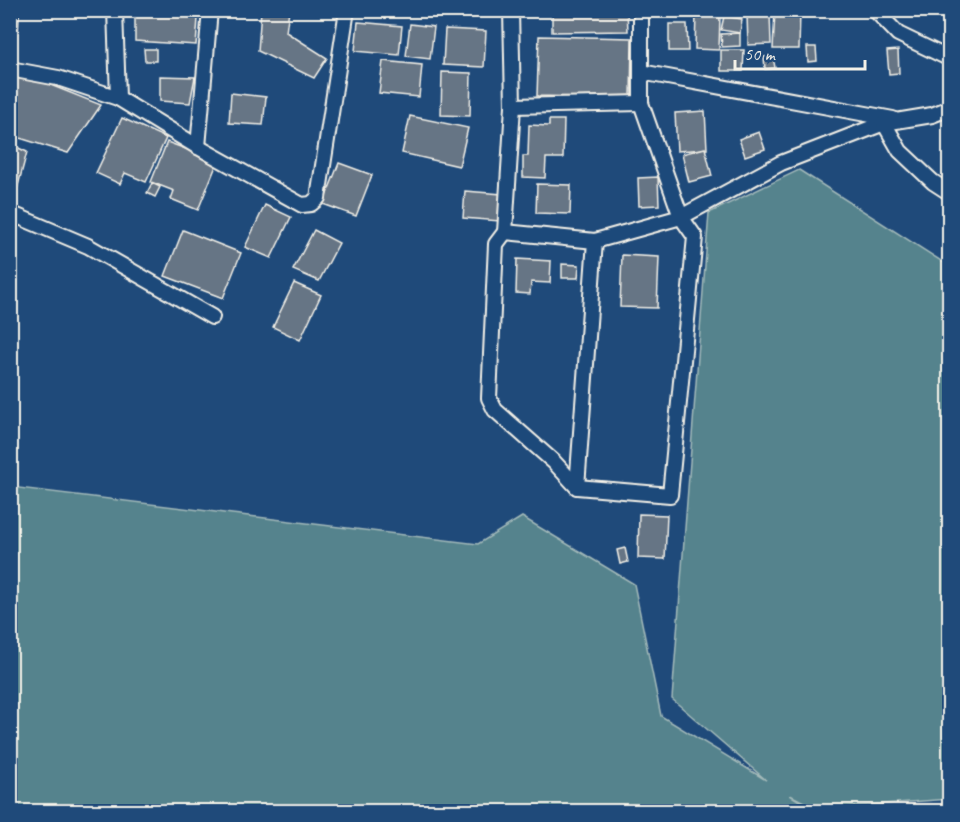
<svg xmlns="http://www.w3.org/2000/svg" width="960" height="822" font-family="Caveat,sans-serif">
	<rect width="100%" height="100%" fill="#1f4a7a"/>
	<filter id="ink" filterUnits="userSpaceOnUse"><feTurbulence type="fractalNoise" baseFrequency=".0167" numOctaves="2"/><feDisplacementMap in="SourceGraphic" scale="12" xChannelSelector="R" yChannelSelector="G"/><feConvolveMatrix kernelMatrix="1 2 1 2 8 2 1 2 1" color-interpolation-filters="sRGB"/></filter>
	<g filter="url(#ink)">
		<path fill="#54838d" stroke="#a4baba" stroke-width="1.5" d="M799,170l150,96v533l-131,10 -28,-14 27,17 -806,-1v-324l467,57 44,-27 112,67 27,132 105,64 -94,-81 37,-486z"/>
		<g fill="#667485" stroke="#f4f1e8" stroke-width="1.5">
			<path d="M261,10h28l-3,22 41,26 -13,20 -56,-27z"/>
			<path d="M552,10h75l1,21 -76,1z"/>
			<path d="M775,11h25l-1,38h-26z"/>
			<path d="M135,12l63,6 -2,27 -61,-4z"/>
			<path d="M696,14l24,1 -1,35 -24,-1z"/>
			<path d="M770,14l1,30 -23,1 -1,-30z"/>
			<path d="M724,16l18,3 -2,14 -19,-3z"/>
			<path d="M358,22l44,4 -3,29 -44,-4z"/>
			<path d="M410,24l24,3 -4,32 -24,-3z"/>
			<path d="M669,24h18l1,27h-19z"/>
			<path d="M445,29l41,2 -2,36 -41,-2z"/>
			<path d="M740,33v13l-18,1 -1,-13z"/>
			<path d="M539,36l93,2 -1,60 -94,-2z"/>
			<path d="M807,47h9l1,14 -9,1z"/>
			<path d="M144,49h12v12h-11z"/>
			<path d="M721,50h23l-1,21h-22z"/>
			<path d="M898,50l1,23 -10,1 -2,-23z"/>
			<path d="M773,56l2,12 -10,1 -1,-12z"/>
			<path d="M383,61l39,4 -3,32 -40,-4z"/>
			<path d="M442,72l29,1 -1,43 -29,-1z"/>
			<path d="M10,75l33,7 58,23 -33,48 -58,-18z"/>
			<path d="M160,76l35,1 -5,26 -30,-2z"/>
			<path d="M231,93l35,4 -3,28 -34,-2z"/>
			<path d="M705,111l2,38 -30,2 -2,-38z"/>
			<path d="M410,116l58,12 -9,38 -57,-13z"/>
			<path d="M122,118l44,20 -20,44 -21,-9 -5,11 -24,-11z"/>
			<path d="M549,120h15l-1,38h-17l-1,20 -22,-1v-21h5l1,-31 20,1z"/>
			<path d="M759,132l6,17 -20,7 -6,-17z"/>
			<path d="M167,142l51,19 -20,49 -27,-11 3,-8 -23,-9z"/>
			<path d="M10,144l17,8 -12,45 -5,-2z"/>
			<path d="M705,148l7,28 -23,6 -7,-28z"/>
			<path d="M339,163l33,12 -16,41 -33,-12z"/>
			<path d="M658,177l1,28 -20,1 -1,-28z"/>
			<path d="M152,183l8,4 -5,10 -8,-4z"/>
			<path d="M537,184l34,1 -1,29 -34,-1z"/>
			<path d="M465,191l37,3 -2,27 -37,-3z"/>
			<path d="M265,205l26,12 -20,41 -26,-11z"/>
			<path d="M183,230l58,23 -18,45 -58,-22z"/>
			<path d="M314,230l25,13 -20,38 -26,-11z"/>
			<path d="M622,255l37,2 -2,51 -37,-1z"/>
			<path d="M517,259l34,2 -1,22 -19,-1 -1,12 -14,-1z"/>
			<path d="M562,264l17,1 -1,13h-16z"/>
			<path d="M294,283l27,12 -21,45 -27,-13z"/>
			<path d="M639,514l28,1 -2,44 -27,-1z"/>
			<path d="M625,548l3,14 -8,2 -3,-14z"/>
		</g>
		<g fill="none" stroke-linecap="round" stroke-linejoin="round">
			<defs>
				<g id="minor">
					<path d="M115,10l3,88"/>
					<path d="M511,10l2,96 -8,126 -9,12 -7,154 6,12 59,52 23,25 93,8 25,-258 -14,-20 100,-54 103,-40 48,-8 18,-7"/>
					<path d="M875,10l23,24 52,25"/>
					<path d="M10,28l1,-18"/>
					<path d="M10,69l48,9 60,20 80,49 104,58 9,-1 7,-6 29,-188"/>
					<path d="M641,72l252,47"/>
					<path d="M513,106l128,-3"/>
					<path d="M884,123l16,28 33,31 17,11"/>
					<path d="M198,147l12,-137"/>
					<path d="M10,213l78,33 124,71"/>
					<path d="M505,232l90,9 86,-24 -40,-114v-93"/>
					<path d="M577,487l18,-246"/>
				</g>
			</defs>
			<use href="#minor" stroke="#f4f1e8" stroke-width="18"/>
			<use href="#minor" stroke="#1f4a7a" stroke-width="14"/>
		</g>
	</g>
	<rect width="960" height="822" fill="none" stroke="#1f4a7a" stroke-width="36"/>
	<rect x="18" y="18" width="924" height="786" fill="none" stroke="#f4f1e8" stroke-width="2" filter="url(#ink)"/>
	<path d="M735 60v9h130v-9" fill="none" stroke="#f4f1e8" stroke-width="3"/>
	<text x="744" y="60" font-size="18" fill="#f4f1e8" stroke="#1f4a7a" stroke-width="4.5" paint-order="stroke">50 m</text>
</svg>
